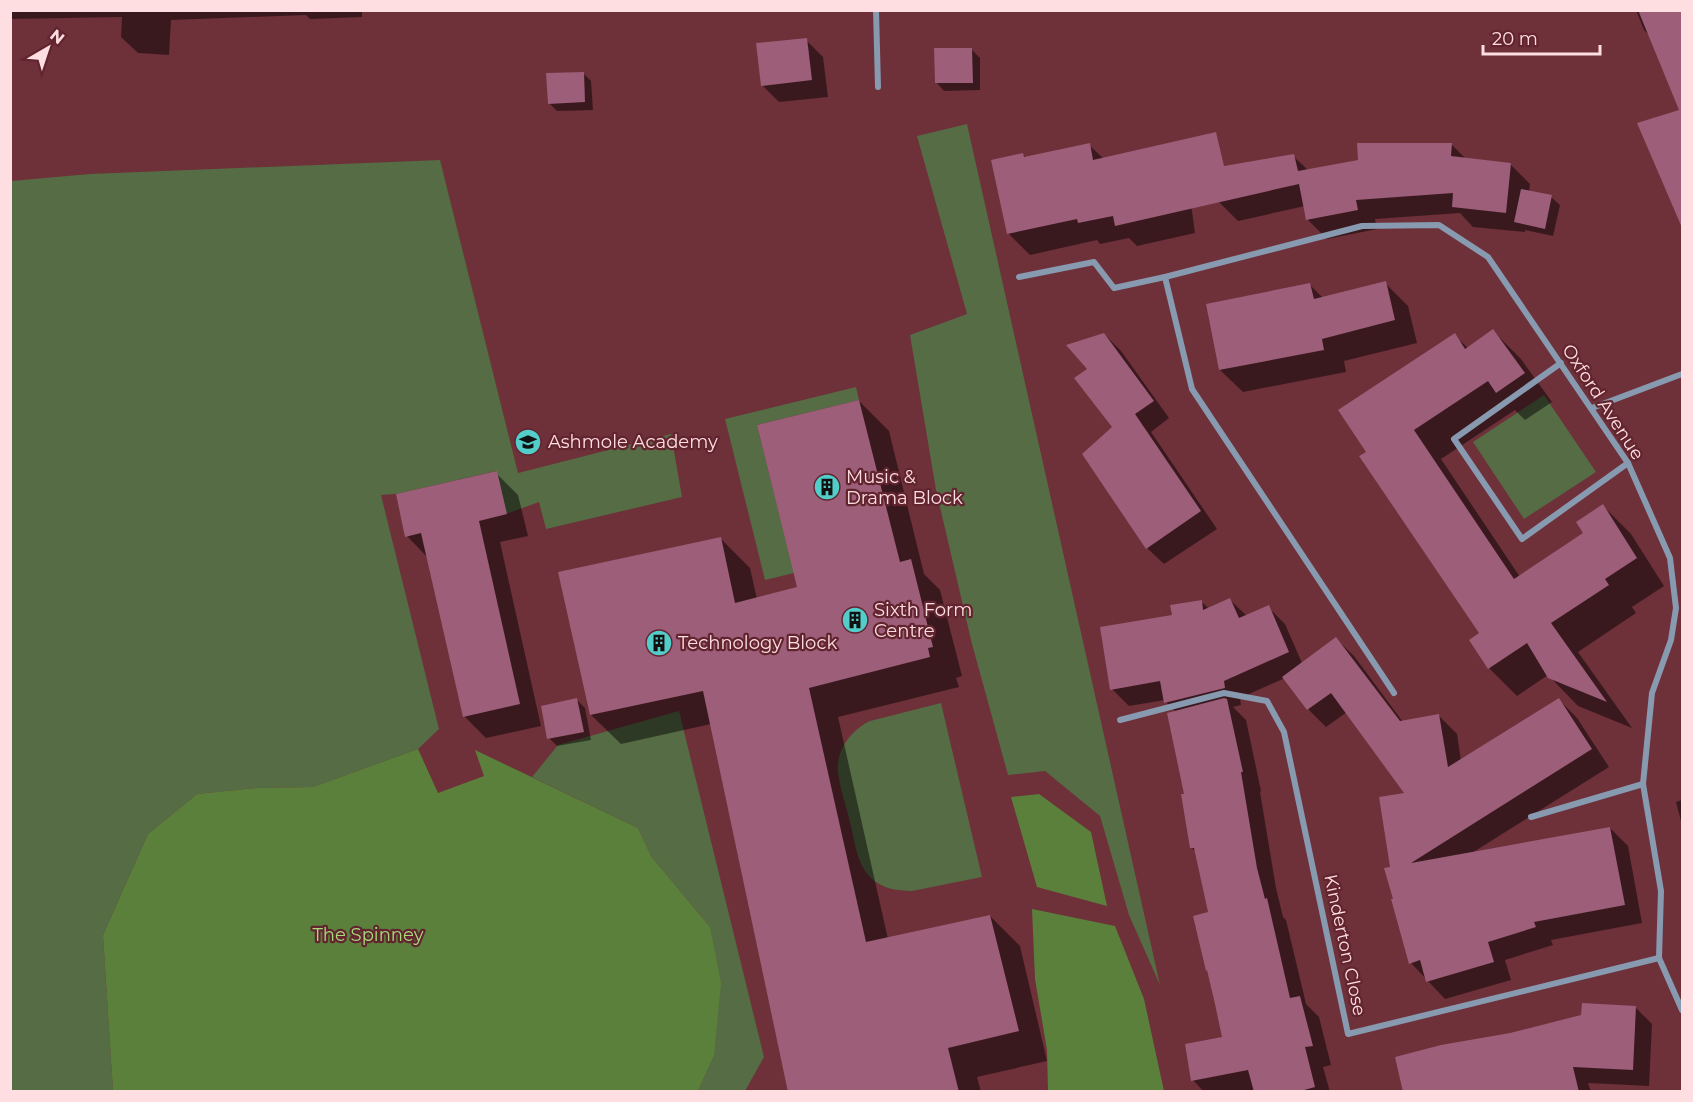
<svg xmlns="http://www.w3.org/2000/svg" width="1693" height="1102" font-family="Montserrat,sans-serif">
	<rect width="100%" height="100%" fill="#6e3039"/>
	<g fill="#556c44">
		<path d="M967,124l193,861 -31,-70 -29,-99 -55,-45 -37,4 -36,-131 -36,-154 -26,-155 57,-21 -50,-178z"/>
		<path d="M440,160l78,313 153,-39 11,63 -136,32 -7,-27 -33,12 -10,-43 -100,23 -15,1 58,234 -21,20 -105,38 -57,1 -59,6 -49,40 -45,101 10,156h-102v-910l79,-7z"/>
		<path d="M856,387l3,13 -102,25 37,148 -29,7 -40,-161z"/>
		<path d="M1544,395l52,77 -72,47 -51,-77z"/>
		<path d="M941,703l41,174 -70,14c-15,0 -32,-3 -42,-14 -13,-14 -15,-34 -19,-51 -4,-18 -11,-36 -13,-54 -2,-22 13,-42 32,-51z"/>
		<path d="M679,711l85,346 -19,34h-47l16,-35 -4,-129 -59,-71 -13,-28 -106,-51 26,-32z"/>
	</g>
	<g fill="#5b803c">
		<path d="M418,749l20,44 46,-17 -9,-26 163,78 13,28 59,71 11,56 -7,73 -16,35h-585l-10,-156 45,-101 49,-40 59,-6 57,-1z"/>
		<path d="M1039,794l52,38 16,74 -70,-19 -26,-90z"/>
		<path d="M1032,909l83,17 29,73 20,92h-116l-1,-41 -12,-71z"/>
	</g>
	<g fill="#0007">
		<path d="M10,10h352v7l-52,2 -4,-4 -135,5 -2,35 -31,-2 -17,-16 1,-20 -112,2z"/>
		<path d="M1636,10h46l-1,101 -31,-75 -6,-6z"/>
		<path d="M806,40l17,17 5,40 -49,5 -17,-17z"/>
		<path d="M972,50l8,8v32l-36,1 -8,-9z"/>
		<path d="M583,73l8,8 2,29 -36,1 -8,-8z"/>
		<path d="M1451,144l16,16 43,4 20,20 -1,8 22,5 9,8 -7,31 -28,-6v2l-52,-5 -13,-14 -85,6 2,10 -50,10 -19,-19 -3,-14 -67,15 -19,-19 74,-46 16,15z"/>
		<path d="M1089,145l15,14 82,8 9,66 -58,13 -8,-8 -29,6 -3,-4 -67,15 -21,-21 -16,-73 30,-6 3,3z"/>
		<path d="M1385,283l23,23 9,37 -73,18 2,11 -103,20 -23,-22 90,-85 13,13z"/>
		<path d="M1493,331l28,28 31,43 -27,18 -10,-10 -74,49 79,118 65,-43 18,-28 28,28 33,52 -32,21 4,6 -58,39 54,76 -54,-22 -30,-31 -31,21 -28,-28 -8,-35 -112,-180 85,-118 14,13z"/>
		<path d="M1104,334l17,17 48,67 -18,14 66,97 -53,35 -17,-16 -33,-121 -25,-58z"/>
		<path d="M859,401l30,30 35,143 16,16 22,86 -6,2 3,9 -121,30 50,222 102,-23 30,30 27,115 -70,16 4,15h-191l-79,-368 -90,20 -30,-29 129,-177 30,30 7,31 42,-11z"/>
		<path d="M496,473l22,22 10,41 -28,6 41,184 -55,12 -22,-22 -36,-158 -21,-22z"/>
		<path d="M1230,600l17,16 21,-9 17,17 17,39 34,-24 18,17 49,66 36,-6 18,18 4,27 98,-61 18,18 32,49 -137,86 138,-25 18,18 14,77 -91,17 2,5 -48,15 6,20 -66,19 -34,-36 -16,-63 -3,-32 15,-74 -60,-82 -21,15 -18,-18 -23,-31 -45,20 1,7 -8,2 13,13 15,71 -1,1 16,96 7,29 3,3 20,84 13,13 12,48 -8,2 7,25h-126l-11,-12 31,-42 -14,-125 -14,-61 -4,-4 -16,-136 -10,-10 -1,-2 -36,6 -17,-17 62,-73 27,-15 8,8z"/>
		<path d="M577,700l8,8 6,32 -34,6 -8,-8z"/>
		<path d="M1682,800v25l-6,-23z"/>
		<path d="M1635,1007l17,17 -3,62 -61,-3 3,9h-186z"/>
	</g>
	<g fill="#9c5e79">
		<path d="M1638,10h45v220l-46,-107 42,-13z"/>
		<path d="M807,38l5,42 -51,6 -5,-43z"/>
		<path d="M934,48h38l1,35h-38z"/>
		<path d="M584,72l1,30 -37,2 -2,-31z"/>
		<path d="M1216,132l8,34 70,-12 4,17 60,-11 -1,-17h95l-1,13 60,7 -5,50 -54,-6 1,-14 -97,7 2,10 -52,10 -7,-36 -184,42 -2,-10 -35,7 -1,-4 -70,15 -16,-74 32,-7 1,4 66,-14 3,17z"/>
		<path d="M1521,189l31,6 -7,34 -31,-7z"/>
		<path d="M1386,281l9,39 -73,19 2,11 -105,20 -13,-66 104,-21 4,16z"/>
		<path d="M1493,329l32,44 -29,20 -8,-12 -74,49 100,149 69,-46 -7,-11 27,-18 34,54 -32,21 4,6 -58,38 56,79 -59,-24 -21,-35 -39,26 -19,-29 10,-7 -120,-177 7,-4 -28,-42 117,-77 10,16z"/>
		<path d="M1104,333l50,68 -19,13 66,97 -55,38 -64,-95 30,-27 -38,-49 13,-9 -21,-24z"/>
		<path d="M859,400l41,162 11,-3 22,88 -5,1 2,9 -121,31 57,254 124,-27 29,116 -71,17 11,44h-171l-85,-401 -113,24 -32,-143 163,-35 14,66 62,-16 -40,-162z"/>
		<path d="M497,471l10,43 -28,7 41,183 -57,13 -42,-184 -16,4 -9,-43z"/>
		<path d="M1230,598l9,20 30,-13 20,47 -65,29 1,7 -61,15 -4,-22 -50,9 -10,-63 72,-12 -2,-10 32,-5 1,10z"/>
		<path d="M1336,637l64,84 39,-7 9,53 111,-69 33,51 -181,114 199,-36 15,78 -91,17 2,5 -48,15 6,20 -68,20 -6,-22 -11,4 -18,-65h2l-9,-31 6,-1 -11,-70 25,-4 -73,-100 -24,17 -25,-33z"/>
		<path d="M577,698l7,34 -37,7 -6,-33z"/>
		<path d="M1224,698l3,1 16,73h-2l16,96 8,31 2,-1 23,100 10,-2 13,50 -8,1 10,40 -18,5h-43l-6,-22 -57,11 -6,-37 37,-7 -7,-33 -8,-34 -1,1 -13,-55 15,-4 -14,-64h-4l-9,-54h3l-17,-81z"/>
		<path d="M1582,1003l54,3 -3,64 -60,-3 6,25h-176l-8,-35 46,-12 69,-12 71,-18z"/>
	</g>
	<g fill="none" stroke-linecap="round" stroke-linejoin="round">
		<g stroke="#879ab0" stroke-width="6">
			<path d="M876,10l2,77"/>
			<path d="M1019,277l75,-15 20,26 51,-11"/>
			<path d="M1561,363l-107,76 68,100 106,-76"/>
			<path d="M1592,408l90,-34"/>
			<path d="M1394,693l-202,-304 -27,-112 197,-51 77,-1 49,32 140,206 42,95 6,50 -5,32 -19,53 -9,91 18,107 -2,67 23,52"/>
			<path d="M1120,720l104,-27 43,8 17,31 64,302 311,-76"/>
			<path d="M1531,817l112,-33"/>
		</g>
	</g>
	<defs>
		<symbol id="school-disc" viewBox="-11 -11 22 22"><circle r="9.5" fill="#53cdca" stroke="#62252f"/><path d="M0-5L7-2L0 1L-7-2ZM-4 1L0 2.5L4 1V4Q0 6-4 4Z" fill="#111"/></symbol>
		<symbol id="building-disc" viewBox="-11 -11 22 22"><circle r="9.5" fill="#53cdca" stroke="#62252f"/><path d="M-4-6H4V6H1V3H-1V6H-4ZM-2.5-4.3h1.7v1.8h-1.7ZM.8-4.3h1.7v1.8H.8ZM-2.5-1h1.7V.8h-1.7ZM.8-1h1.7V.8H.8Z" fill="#111"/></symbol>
	</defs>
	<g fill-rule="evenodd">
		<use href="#school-disc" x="513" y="427" width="30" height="30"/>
		<use href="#building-disc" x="812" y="472" width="30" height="30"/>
		<use href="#building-disc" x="840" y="605" width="30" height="30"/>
		<use href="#building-disc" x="644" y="628" width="30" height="30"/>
	</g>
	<g text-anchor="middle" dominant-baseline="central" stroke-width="4.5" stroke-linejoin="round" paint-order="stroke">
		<g font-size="18" fill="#fedee1" stroke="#62252f">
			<text transform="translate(1603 402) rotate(57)">Oxford Avenue</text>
			<text transform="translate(1345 945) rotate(78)">Kinderton Close</text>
		</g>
		<g font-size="18" fill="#fedee1" stroke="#62252f" text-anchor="start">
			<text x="548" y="442">Ashmole Academy</text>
			<text x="846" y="477">Music &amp;<tspan x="846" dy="21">Drama Block</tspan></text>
			<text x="874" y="610">Sixth Form<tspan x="874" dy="21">Centre</tspan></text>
			<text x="678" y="643">Technology Block</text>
		</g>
		<g font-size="18" fill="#a5da7b" stroke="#62252f">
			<text x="368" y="935">The Spinney</text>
		</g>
	</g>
	<rect width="1693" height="1102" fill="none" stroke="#fedee1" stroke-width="24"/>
	<g transform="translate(48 48) rotate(39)" stroke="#62252f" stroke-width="4.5" paint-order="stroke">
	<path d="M0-4.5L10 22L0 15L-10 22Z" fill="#fedee1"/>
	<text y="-9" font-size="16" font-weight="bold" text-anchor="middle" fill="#fedee1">N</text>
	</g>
	<path d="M1483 45v9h117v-9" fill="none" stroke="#fedee1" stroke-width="3"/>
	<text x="1492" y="45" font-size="18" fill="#fedee1" stroke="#62252f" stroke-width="4.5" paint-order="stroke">20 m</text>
</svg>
